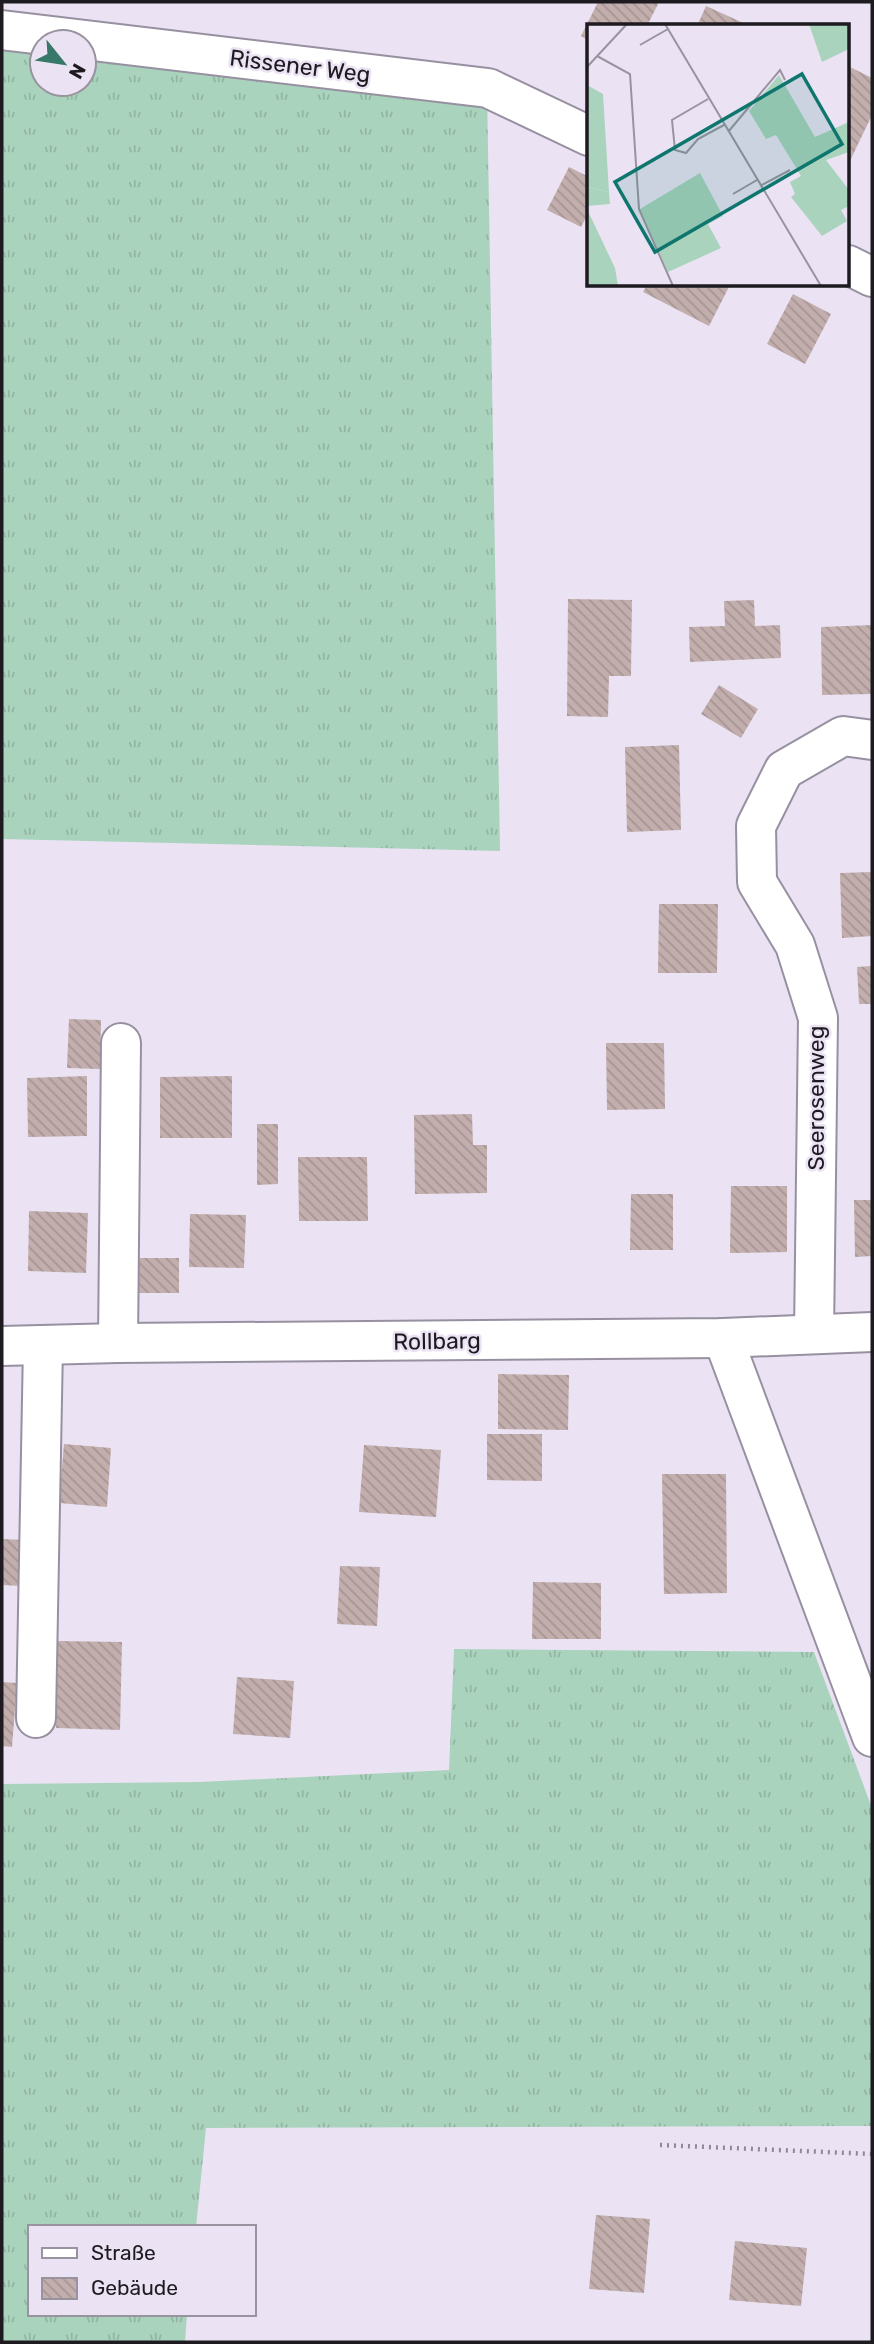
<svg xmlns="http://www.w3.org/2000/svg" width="874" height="2344" font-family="Rubik,sans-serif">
	<defs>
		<pattern id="grass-tufts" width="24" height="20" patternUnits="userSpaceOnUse" patternTransform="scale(1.75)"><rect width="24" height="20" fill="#aad3bd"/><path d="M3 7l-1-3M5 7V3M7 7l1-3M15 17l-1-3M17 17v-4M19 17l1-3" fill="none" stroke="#92b5a2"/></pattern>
		<pattern id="building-back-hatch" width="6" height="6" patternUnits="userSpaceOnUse" patternTransform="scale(1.75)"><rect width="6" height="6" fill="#c2aeac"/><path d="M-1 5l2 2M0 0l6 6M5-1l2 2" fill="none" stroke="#a69594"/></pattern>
	</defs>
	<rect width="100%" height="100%" fill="#ebe3f4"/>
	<g fill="url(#grass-tufts)">
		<path d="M2,39l40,4v41h42v-37l403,42 13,762 -498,-12z"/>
		<path d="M454,1649l360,3 58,156v318l-666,2 -10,99h-166v87h157l-2,28h-183v-558l198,-2 249,-12z"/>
	</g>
	<g fill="url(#building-back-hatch)">
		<path d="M598,2h61l-12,24h-58v14l-8,-4z"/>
		<path d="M706,6l44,20h-53z"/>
		<path d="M848,66l24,12v37l-24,50z"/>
		<path d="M569,167l20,10v35l-8,15 -34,-17z"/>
		<path d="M647,285h83l-21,41 -66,-34z"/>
		<path d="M793,294l38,20 -26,50 -38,-20z"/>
		<path d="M568,599l64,1 -1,76h-22l-1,41 -41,-1z"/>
		<path d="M754,600l1,26 25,-1 1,33 -91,4 -1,-35 36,-1 -1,-25z"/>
		<path d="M872,625v69l-50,1 -1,-68z"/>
		<path d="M719,685l39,24 -17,29 -40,-24z"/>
		<path d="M679,745l2,85 -54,2 -2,-85z"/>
		<path d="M872,872v64l-30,2 -2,-65z"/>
		<path d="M659,904h59l-1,69h-59z"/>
		<path d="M872,966v38h-13l-2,-37z"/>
		<path d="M69,1019l32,1 -1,49 -33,-1z"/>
		<path d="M606,1043h58l1,66 -58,1z"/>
		<path d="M87,1076v60l-59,1 -1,-59z"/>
		<path d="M232,1076v62h-72v-61z"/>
		<path d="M472,1114l1,31h14v48l-72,1 -1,-79z"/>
		<path d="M257,1124h21v60l-21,1z"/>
		<path d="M298,1157h69l1,64h-69z"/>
		<path d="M731,1186h56v66l-57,1z"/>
		<path d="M631,1194h42v56h-43z"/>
		<path d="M854,1200h18v56l-17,1z"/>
		<path d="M29,1211l59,2 -2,60 -58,-2z"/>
		<path d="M190,1214l56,1 -2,53 -55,-1z"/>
		<rect x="137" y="1258" width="42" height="35"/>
		<path d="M498,1374l71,1 -1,55 -70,-1z"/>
		<path d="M487,1434h55v47l-55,-1z"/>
		<path d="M64,1444l47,4 -4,59 -48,-4z"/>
		<path d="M364,1445l77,5 -5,67 -77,-5z"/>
		<path d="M662,1474h64l1,119 -63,1z"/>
		<path d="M2,1539l23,1 -4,46 -19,-1z"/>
		<path d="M340,1566l40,1 -3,59 -40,-2z"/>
		<path d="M533,1582l68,1v56h-69z"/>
		<path d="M58,1641l64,1 -2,88 -64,-2z"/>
		<path d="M237,1677l57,4 -4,57 -57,-4z"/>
		<path d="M2,1682l15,1 -5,64 -10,-1z"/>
		<path d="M596,2215l54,4 -6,74 -55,-4z"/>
		<path d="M735,2241l72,7 -6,58 -72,-6z"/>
	</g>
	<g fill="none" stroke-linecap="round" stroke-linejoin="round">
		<defs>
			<g id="minor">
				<path d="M2,30l486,58 101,48"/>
				<path d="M848,265l24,12"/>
				<path d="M814,1334l4,-316 -23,-73 -38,-63 -1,-56 28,-56 59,-34 29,4"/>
				<path d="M723,1338l149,399"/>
				<path d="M118,1343l3,-300"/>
				<path d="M2,1346l116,-3 605,-5 149,-6"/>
				<path d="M36,1718l7,-372"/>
			</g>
		</defs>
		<use href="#minor" stroke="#9790a0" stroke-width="42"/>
		<path stroke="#8e8995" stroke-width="4.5" stroke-dasharray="2 5" stroke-linecap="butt" d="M660,2145l212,9"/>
		<use href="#minor" stroke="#fff" stroke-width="38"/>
	</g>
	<g text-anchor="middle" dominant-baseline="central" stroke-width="5" stroke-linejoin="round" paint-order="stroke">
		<g font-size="23" fill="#1d1a20" stroke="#ebe3f4">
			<text transform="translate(300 66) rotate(7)">Rissener Weg</text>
			<text transform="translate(816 1098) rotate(-90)">Seerosenweg</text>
			<text transform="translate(437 1341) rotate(-1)">Rollbarg</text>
		</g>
	</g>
	<g transform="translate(587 24)">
		<rect width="262" height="262" fill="#ebe3f4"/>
		<path d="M222,0h40v25l-27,13zM192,51l36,62 34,-15v30l-23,8 23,30v16l-8,4 6,11 -25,15 -31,-39 4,-3 -5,-12 11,-6 -25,-41 -10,4 -17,-28zM0,61l16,9 6,98 -22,-5zM113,149l23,43 -15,8 13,24 -53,24 -28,-63z" fill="#aad3bd"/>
		<path d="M0,163l22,5 1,12 -23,2zM0,185l28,59 3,18h-31z" fill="#aad3bd"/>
		<path fill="none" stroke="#99939f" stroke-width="2" d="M78,0l156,262M53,21l28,-16M10,32l33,18 9,135 34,77M0,43l40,-43M121,75l-36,21 3,30 11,3 12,-14 26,-14M141,108l52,-62 5,10M173,162l30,-16M146,170l24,-14"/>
		<path fill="#0f766e" fill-opacity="0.15" stroke="#0f766e" stroke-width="3.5" d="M215,50l40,70 -187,108 -40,-70z"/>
		<rect width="262" height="262" fill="none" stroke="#1d1a20" stroke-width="3.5"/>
	</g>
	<rect width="874" height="2344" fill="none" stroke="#1d1a20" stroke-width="7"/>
	<rect x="28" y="2225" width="228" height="91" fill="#ebe3f4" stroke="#99939f" stroke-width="2"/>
	<rect x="42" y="2248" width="35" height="10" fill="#ffffff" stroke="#99939f" stroke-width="2"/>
	<text x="91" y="2260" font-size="21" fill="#1d1a20">Straße</text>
	<rect x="42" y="2278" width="35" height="21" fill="url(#building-back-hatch)" stroke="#99939f" stroke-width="2"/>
	<text x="91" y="2295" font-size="21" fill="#1d1a20">Gebäude</text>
	<g transform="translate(63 63) rotate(120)"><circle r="33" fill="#ebe3f4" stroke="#99939f" stroke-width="2"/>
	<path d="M0-5L12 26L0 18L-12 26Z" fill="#377868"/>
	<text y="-10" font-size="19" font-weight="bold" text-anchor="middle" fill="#1d1a20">N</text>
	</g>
</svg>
